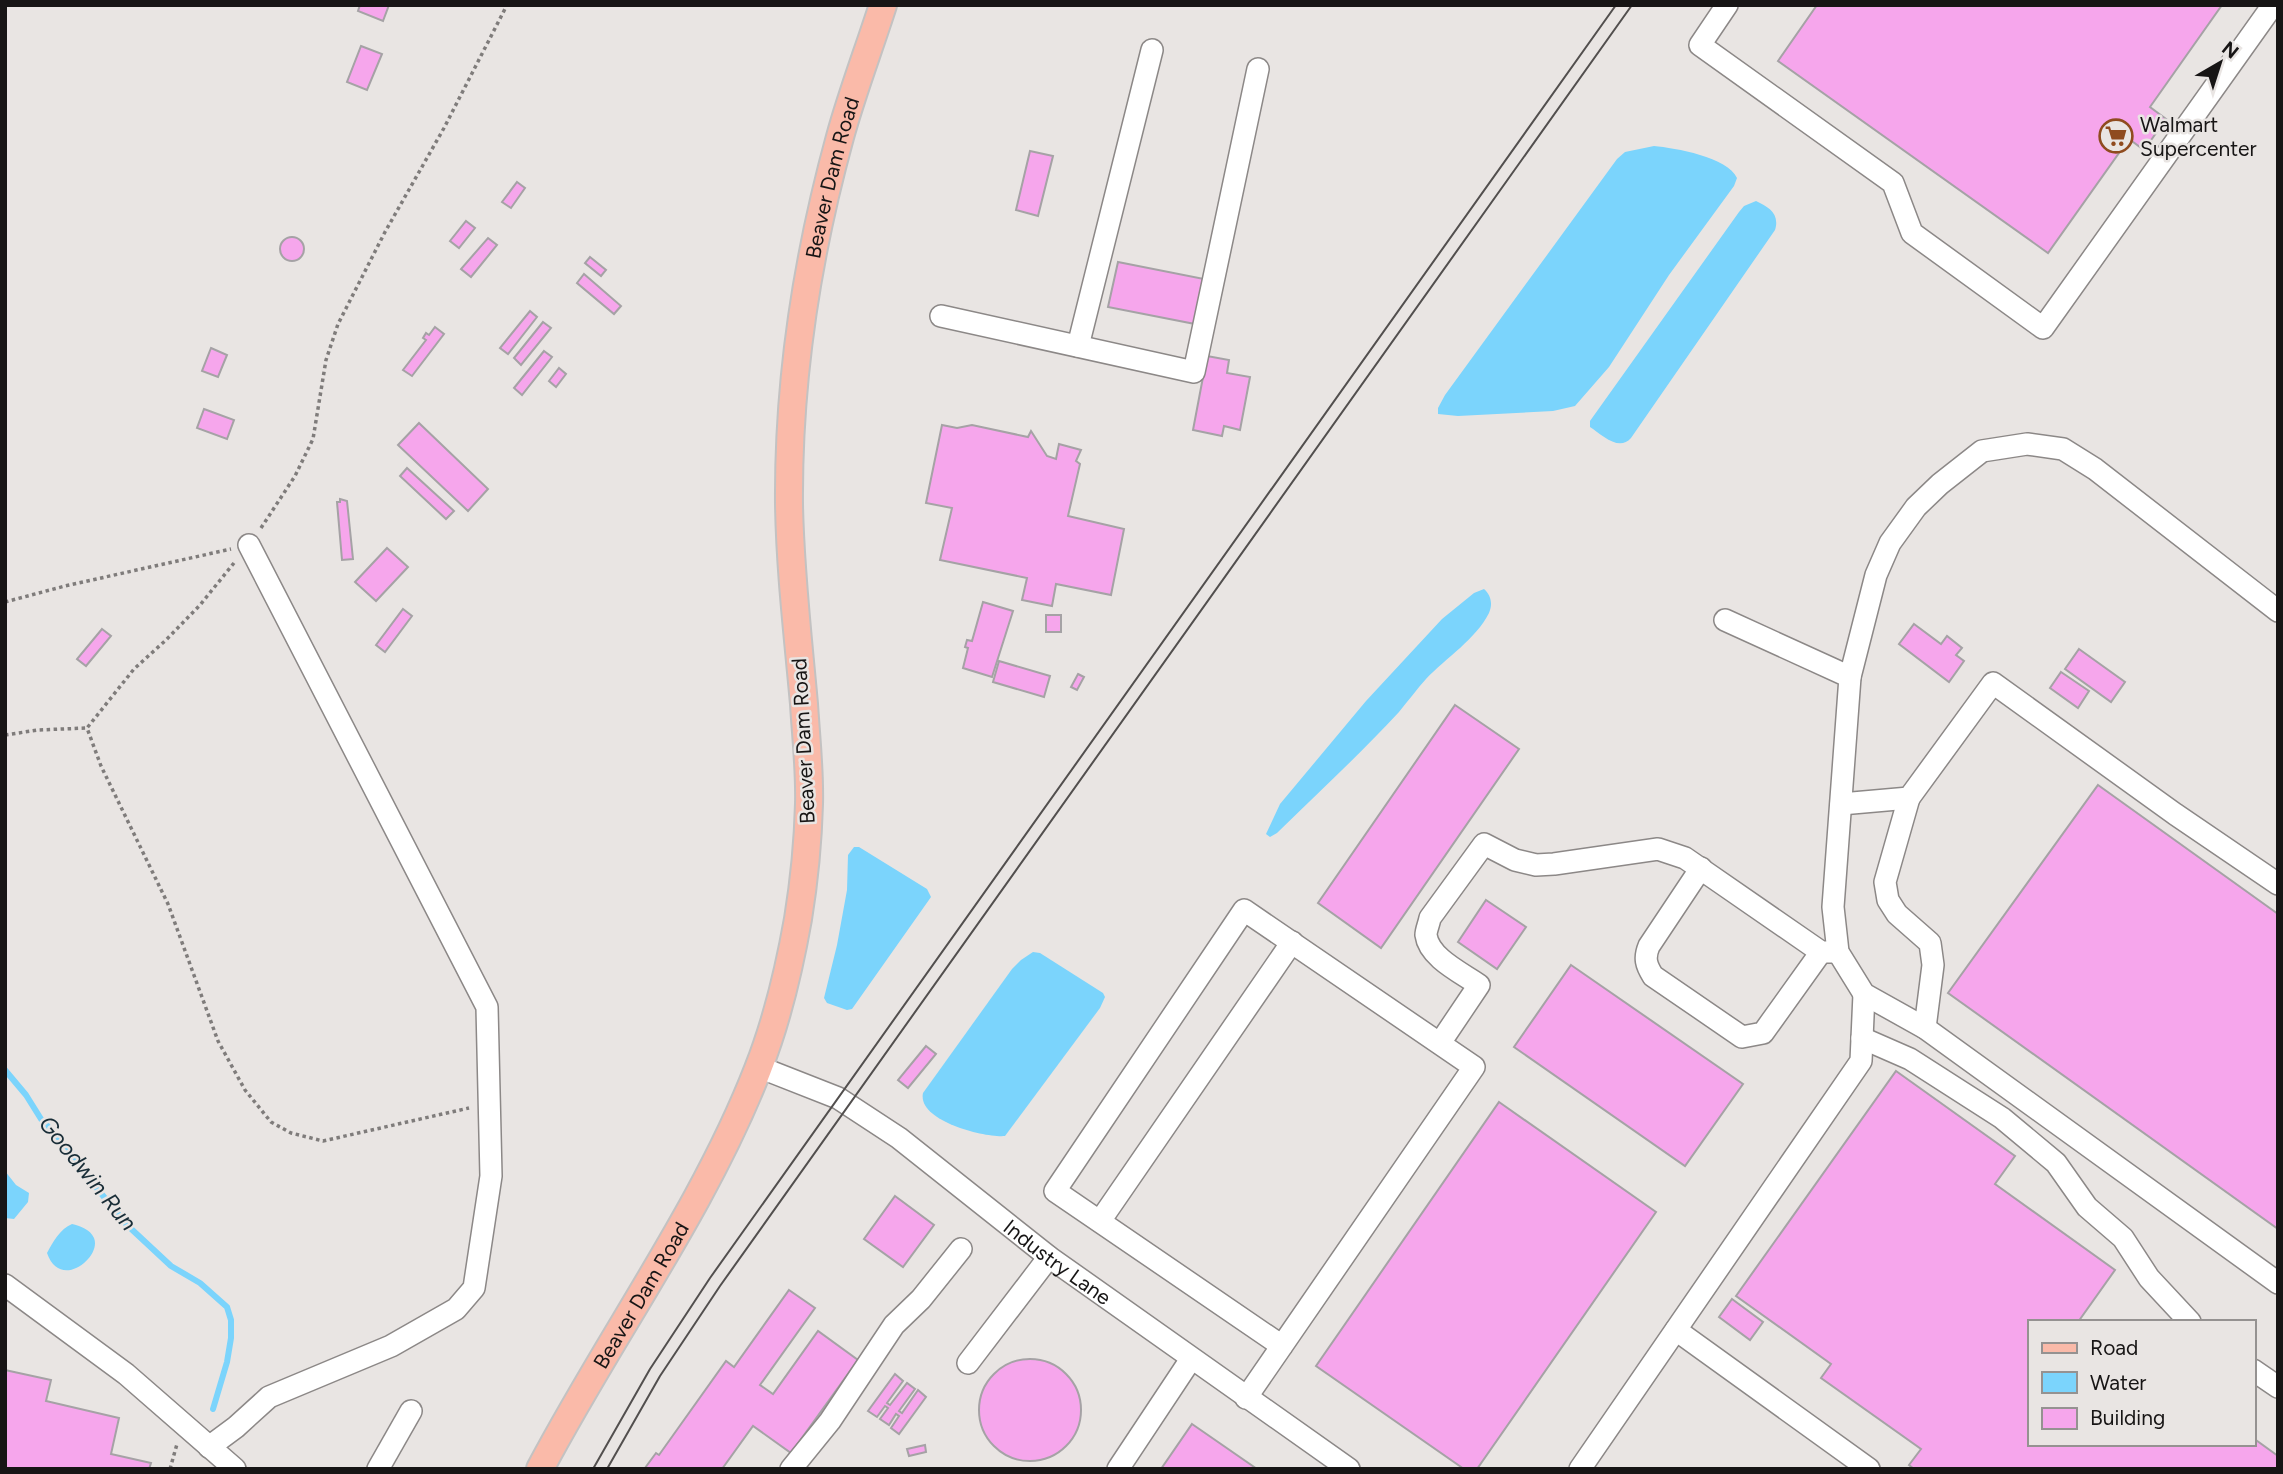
<svg xmlns="http://www.w3.org/2000/svg" width="2283" height="1474" font-family="Figtree,sans-serif">
	<rect width="100%" height="100%" fill="#e9e5e3"/>
	<g fill="#7bd4fc">
		<path d="M1654,146c21,2 74,11 83,32l-3,8 -65,89 -60,92 -34,39 -22,5 -95,5 -20,-2v-6l7,-13 172,-236 8,-7z"/>
		<path d="M1756,201c13,6 24,13 19,29l-144,208c-12,14 -29,-3 -41,-11v-6l149,-209 5,-6z"/>
		<path d="M1484,589c7,6 9,15 5,24 -13,26 -43,45 -63,66 -9,10 -18,22 -27,33 -39,42 -81,81 -122,121l-7,4 -4,-3 14,-30 86,-103 76,-82 32,-26z"/>
		<path d="M854,847h5l68,42 4,8 -79,112 -5,1 -20,-7 -3,-5 13,-53 10,-55 1,-35z"/>
		<path d="M1033,952l7,1 63,40 2,4 -5,11 -95,128c-20,2 -88,-15 -82,-43l89,-124 9,-9z"/>
		<path d="M5,1171l11,14 13,8 -1,9 -14,17 -9,-1z"/>
		<path d="M72,1224c8,2 18,5 22,14 8,19 -34,53 -47,15 6,-11 13,-24 25,-29z"/>
	</g>
	<g fill="none" stroke-linecap="round" stroke-linejoin="round">
		<path stroke="#7bd4fc" stroke-width="6" d="M5,1070l21,25 15,24 29,31 25,36 32,39 44,41 29,17 27,24 4,13v18l-4,24 -14,47"/>
	</g>
	<g fill="#f6a6ec" stroke="#a5a2a5" stroke-width="2">
		<path d="M360,5h29l-6,16 -25,-10z"/>
		<path d="M1817,5h405l-72,102 16,12 -22,31 -15,-11 -81,114 -270,-192z"/>
		<path d="M361,46l21,8 -15,36 -20,-8z"/>
		<path d="M1030,151l23,5 -15,60 -22,-6z"/>
		<path d="M517,182l8,6 -14,20 -9,-6z"/>
		<path d="M466,221l9,7 -16,20 -9,-7z"/>
		<circle cx="292" cy="249" r="12"/>
		<path d="M488,238l9,7 -26,32 -10,-8z"/>
		<path d="M590,257l16,13 -5,6 -16,-13z"/>
		<path d="M1118,262l86,17 -9,45 -87,-17z"/>
		<path d="M584,274l37,32 -7,8 -37,-31z"/>
		<path d="M530,311l7,6 -29,37 -8,-6z"/>
		<path d="M543,322l8,6 -30,37 -7,-7z"/>
		<path d="M435,327l9,7 -32,42 -9,-6 23,-30 -3,-2 3,-5 3,2z"/>
		<path d="M211,348l16,7 -9,22 -16,-6z"/>
		<path d="M544,351l8,6 -30,38 -8,-7z"/>
		<path d="M1207,356l22,4 -2,13 23,4 -10,53 -16,-4 -2,10 -29,-6z"/>
		<path d="M559,368l7,6 -10,13 -7,-6z"/>
		<path d="M204,409l30,11 -7,19 -30,-11z"/>
		<path d="M419,423l69,66 -20,22 -70,-66z"/>
		<path d="M942,425l15,3 15,-3 56,12 3,-6 16,25 9,3 3,-15 22,6 -5,11 4,3 -12,52 56,13 -13,66 -55,-11 -4,22 -30,-6 5,-22 -87,-18 12,-52 -26,-5z"/>
		<path d="M407,468l47,43 -8,8 -46,-43z"/>
		<path d="M340,499l7,2 6,58 -11,1 -5,-58h3z"/>
		<path d="M387,548l21,19 -32,34 -21,-19z"/>
		<path d="M983,602l30,9 -21,66 -29,-9 5,-20 -3,-1 2,-7 5,1z"/>
		<path d="M403,609l9,7 -27,36 -9,-7z"/>
		<rect x="1046" y="615" width="15" height="17"/>
		<path d="M1914,624l27,20 6,-8 15,12 -6,7 8,6 -15,21 -50,-38z"/>
		<path d="M102,629l9,7 -25,30 -9,-7z"/>
		<path d="M2079,649l46,33 -14,20 -46,-33z"/>
		<path d="M999,661l51,15 -6,21 -51,-15z"/>
		<path d="M2061,672l28,19 -11,17 -28,-20z"/>
		<path d="M1078,674l6,3 -7,13 -6,-3z"/>
		<path d="M1455,705l64,44 -138,199 -63,-45z"/>
		<path d="M2098,785l180,129v315l-330,-236z"/>
		<path d="M1486,900l40,27 -29,42 -39,-27z"/>
		<path d="M1571,965l172,119 -58,82 -171,-119z"/>
		<path d="M926,1046l10,8 -28,34 -10,-8z"/>
		<path d="M1896,1071l119,85 -20,28 120,86 -37,52h-49v122h224v-6l25,18v13h-364l-5,-4 12,-16 -100,-71 10,-14 -95,-68z"/>
		<path d="M1499,1102l157,110 -179,257h-13l-148,-103z"/>
		<path d="M895,1196l39,29 -31,42 -39,-28z"/>
		<path d="M789,1290l26,18 -55,77 13,9 45,-63 40,29 -67,93 -38,-27 -31,43 -77,-1 11,-15 3,2 67,-94 8,6z"/>
		<path d="M1732,1299l31,23 -13,18 -31,-23z"/>
		<circle cx="1030" cy="1410" r="51"/>
		<path d="M5,1370l46,10 -5,21 73,17 -8,36 40,9 -2,6h-144z"/>
		<path d="M895,1374l8,7 -16,22 3,2 17,-22 8,6 -16,22 3,2 16,-23 8,7 -27,37 -8,-6 8,-12 -3,-2 -7,11 -9,-6 8,-11 -3,-2 -8,11 -9,-6z"/>
		<path d="M1192,1424l65,45h-96z"/>
		<path d="M925,1445l1,7 -17,4 -2,-7z"/>
	</g>
	<g fill="none" stroke-linecap="round" stroke-linejoin="round">
		<defs>
			<g id="minor">
				<path d="M1727,5l-27,40 193,138 19,50 131,95 230,-323"/>
				<path d="M941,316l253,56 64,-303"/>
				<path d="M1078,346l74,-296"/>
				<path d="M1725,620l125,57 -17,230 5,45 26,42 61,34 353,255"/>
				<path d="M1850,677l26,-102 14,-32 26,-36 24,-23 42,-33 45,-7 36,5 32,20 183,142"/>
				<path d="M1909,798l-24,84 3,18 9,14 33,29 3,22 -8,63"/>
				<path d="M1841,804l68,-6 84,-115 182,131 103,70"/>
				<path d="M1701,868l-52,78c-5,12 -3,19 4,30l89,61 21,-4 58,-81"/>
				<path d="M1862,1038l48,21 92,59 54,45 31,44 36,31 26,40 41,44"/>
				<path d="M1440,1043l39,-58c-17,-12 -50,-27 -53,-50 0,-5 3,-11 4,-17l54,-74 31,16 21,5 18,-1 104,-15 27,9 136,94h17"/>
				<path id="s1" d="M759,1067l79,31 61,40 150,119 300,212"/>
				<path d="M1100,1221l192,-279"/>
				<path d="M5,1285l121,89 109,95"/>
				<path d="M1676,1330l193,139"/>
				<path d="M968,1363l81,-106"/>
				<path d="M2253,1370l25,17"/>
				<path d="M1246,1398l228,-331 -230,-157 -189,281 227,155"/>
				<path d="M209,1447l27,-20 33,-30 122,-51 65,-37 18,-21 17,-112 -4,-169 -238,-462"/>
				<path d="M378,1469l33,-58"/>
				<path d="M791,1469l39,-48 64,-96 27,-26 40,-50"/>
				<path d="M1118,1469l73,-110"/>
				<path d="M1580,1469l281,-408 3,-67"/>
			</g>
			<g id="major">
				<path id="s2" d="M540,1469c70,-133 164,-261 218,-400 19,-48 31,-99 40,-150 6,-37 10,-77 11,-115 1,-33 -3,-67 -5,-100 -6,-67 -14,-134 -15,-200 -1,-124 18,-247 51,-367 12,-44 29,-88 43,-132"/>
			</g>
		</defs>
		<use href="#minor" stroke="#8c8887" stroke-width="24"/>
		<use href="#major" stroke="#c3c2c2" stroke-width="30"/>
		<g stroke="#7f7c7b" stroke-width="3.5" stroke-dasharray="3.5 3.5" stroke-linecap="butt">
			<path d="M261,528l34,-52 18,-37 13,-79 12,-36 47,-92 59,-104 63,-123"/>
			<path d="M234,563l-34,42 -34,35 -32,29 -47,59 14,38 67,138 50,137 27,49 26,32 20,11 32,8 146,-33"/>
			<path d="M5,602l60,-16 166,-37"/>
			<path d="M5,735l33,-5 49,-2"/>
			<path d="M170,1469l7,-25"/>
		</g>
		<use href="#minor" stroke="#fff" stroke-width="21"/>
		<use href="#major" stroke="#fabaa9" stroke-width="26"/>
		<g stroke="#524f4e" stroke-width="2">
			<path d="M593,1469l57,-100 60,-91 906,-1273"/>
			<path d="M607,1469l53,-93 60,-90 912,-1281"/>
		</g>
	</g>
	<defs>
		<symbol id="supermarket-ring" viewBox="-11 -11 22 22"><circle r="9.5" fill="#e9e5e3" stroke="#8f4b1f" stroke-width="1.5"/><path d="M-6-5.5h2.5l.6 2H6L4.5 2H-2.5L-4.4-4H-6ZM-1.5 3.2a1.3 1.3 0 1 0 .1 0ZM3 3.2a1.3 1.3 0 1 0 .1 0Z" fill="#8f4b1f"/></symbol>
	</defs>
	<g fill-rule="evenodd">
		<use href="#supermarket-ring" x="2097" y="117" width="38" height="38"/>
	</g>
	<g text-anchor="middle" dominant-baseline="central" stroke-width="5" stroke-linejoin="round" paint-order="stroke">
		<g font-size="21" fill="#171515" stroke="#e9e5e3" text-anchor="start">
			<text x="2140" y="124">Walmart<tspan x="2140" dy="24">Supercenter</tspan></text>
		</g>
		<g font-size="21" fill="#171515" stroke="#e9e5e3">
			<text stroke="none"><textPath href="#s2" startOffset="1358">Beaver Dam Road</textPath></text>
			<text transform="translate(803 741) rotate(-93)">Beaver Dam Road</text>
			<text stroke="none"><textPath href="#s1" startOffset="359">Industry Lane</textPath></text>
			<text stroke="none"><textPath href="#s2" startOffset="201">Beaver Dam Road</textPath></text>
		</g>
		<g font-size="23" font-style="italic" fill="#192d37" stroke="#e9e5e3">
			<text transform="translate(88 1173) rotate(51)">Goodwin Run</text>
		</g>
	</g>
	<rect width="2283" height="1474" fill="none" stroke="#171515" stroke-width="14"/>
	<rect x="2028" y="1320" width="228" height="126" fill="#e9e5e3" stroke="#959291" stroke-width="2"/>
	<rect x="2042" y="1343" width="35" height="10" fill="#fabaa9" stroke="#959291" stroke-width="2"/>
	<text x="2090" y="1355" font-size="21" fill="#171515">Road</text>
	<rect x="2042" y="1372" width="35" height="21" fill="#7bd4fc" stroke="#959291" stroke-width="2"/>
	<text x="2090" y="1390" font-size="21" fill="#171515">Water</text>
	<rect x="2042" y="1408" width="35" height="21" fill="#f6a6ec" stroke="#959291" stroke-width="2"/>
	<text x="2090" y="1425" font-size="21" fill="#171515">Building</text>
	<g transform="translate(2220 63) rotate(39)" stroke="#e9e5e3" stroke-width="5" paint-order="stroke">
	<path d="M0-5L12 26L0 18L-12 26Z" fill="#171515"/>
	<text y="-10" font-size="19" font-weight="bold" text-anchor="middle" fill="#171515">N</text>
	</g>
</svg>
